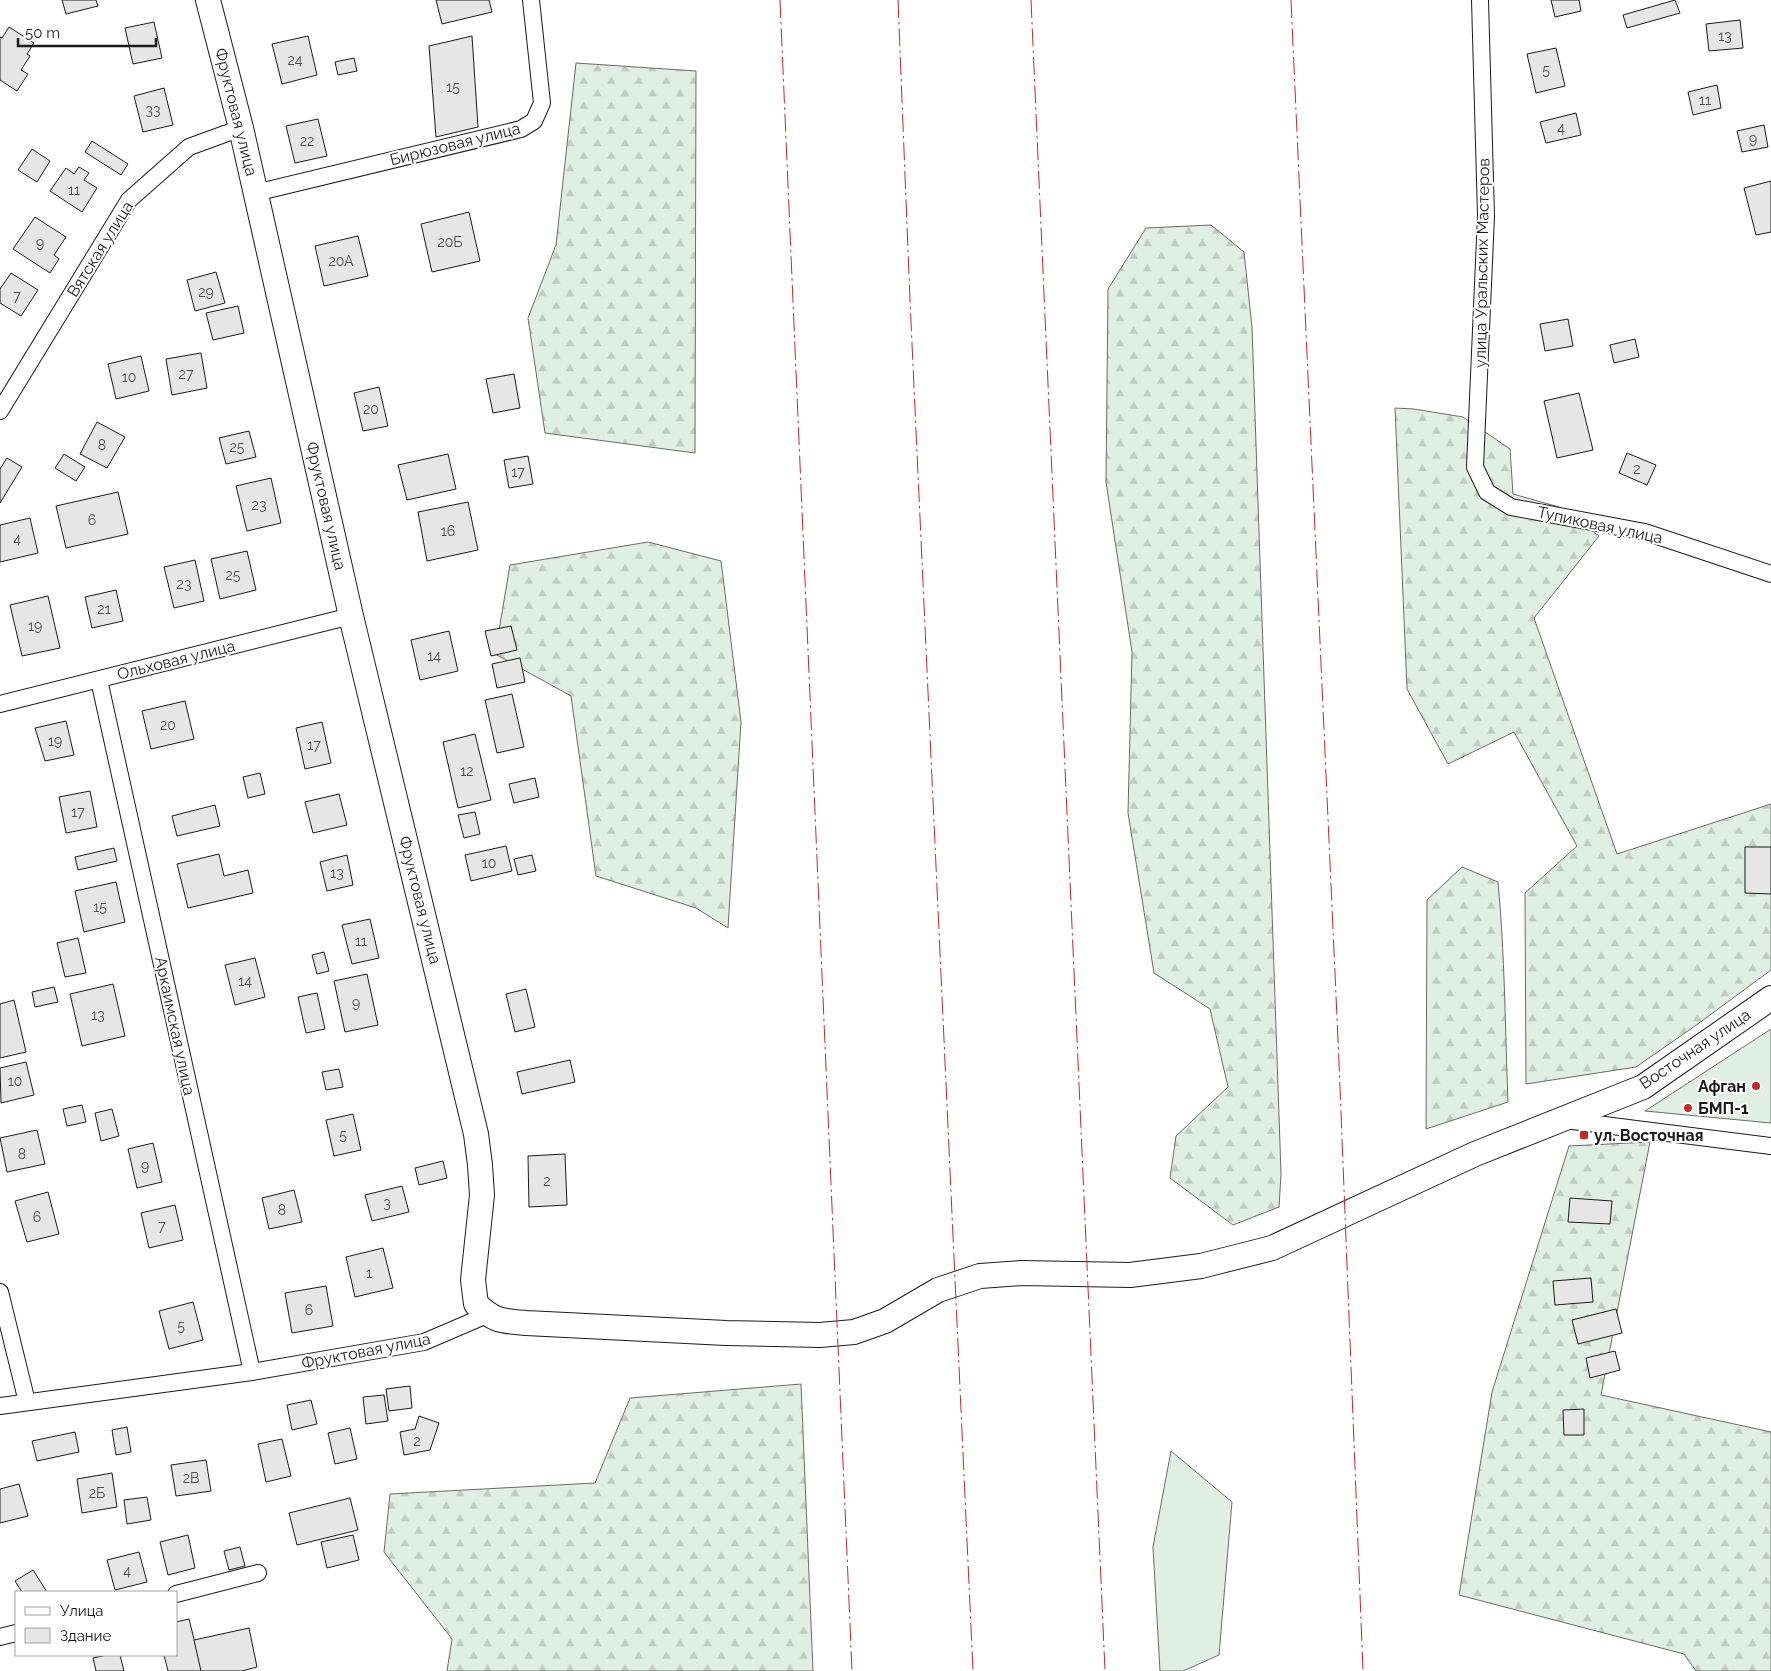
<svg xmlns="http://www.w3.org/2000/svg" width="1771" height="1671" font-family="Raleway,sans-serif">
	<defs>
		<pattern id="forest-firs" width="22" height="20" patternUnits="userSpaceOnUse" patternTransform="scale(1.25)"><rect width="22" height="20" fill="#e0efe3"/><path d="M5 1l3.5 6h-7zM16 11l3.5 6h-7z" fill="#c0ccc2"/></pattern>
	</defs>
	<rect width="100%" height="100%" fill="#fff"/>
	<g fill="#e0efe3" stroke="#6a6a6a">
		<path d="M1771,1029v94l-126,-12z"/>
		<path d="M1171,1451l61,51 -13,153 -36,16h-23l-7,-124z"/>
	</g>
	<g fill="url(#forest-firs)" stroke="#6a6a6a">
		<path d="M576,63l120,8 -1,382 -150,-20 -17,-115 28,-73z"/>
		<path d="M1211,225l33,27 8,75 29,847 -2,33 -46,18 -63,-47 6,-42 52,-49 -18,-78 -56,-36 -26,-160 4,-161 -26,-170 2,-193 38,-61z"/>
		<path d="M1395,408l19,1 49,8 47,32 3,45 46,13 40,29 -65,82 83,236 154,-50v166l-76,56 -59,41 -110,17 -1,-191 52,-47 -63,-114 -66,32 -41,-75z"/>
		<path d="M648,542l73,19 20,161 -13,206 -32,-20 -100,-32 -25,-180 -76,-42 15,-89z"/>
		<path d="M1462,867l36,15c7,73 7,147 10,220l-82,27 1,-229z"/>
		<path d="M1650,1142l-49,253 170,37v239h-75l-12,-17 -225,-59 33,-203 77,-246z"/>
		<path d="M801,1384l12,287h-366l5,-32 -68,-87 6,-58 205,-11 35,-85z"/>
	</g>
	<g fill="#e6e6e6" stroke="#1a1a1a">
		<path d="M62,0h34l2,6 -32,8z"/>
		<path d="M436,0h53l3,12 -50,12z"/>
		<path d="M1551,0h28l2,11 -26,6z"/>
		<path d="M1675,0l5,13 -53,15 -4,-13z"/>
		<path d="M1740,20l3,28 -34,3 -3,-27z"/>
		<path d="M154,22l8,36 -29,6 -8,-36z"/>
		<path d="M9,27l25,16 -7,11 3,2 -9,14 7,4 -11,17 -17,-11v-43l2,1z"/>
		<path d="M308,36l9,39 -35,9 -10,-40z"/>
		<path d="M472,36l6,91 -42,10 -7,-91z"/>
		<path d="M1556,48l9,38 -29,7 -9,-39z"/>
		<path d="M354,58l3,13 -19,4 -3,-13z"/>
		<path d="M1717,85l4,23 -28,7 -5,-23z"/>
		<path d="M164,88l9,37 -30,7 -9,-36z"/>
		<path d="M1576,113l5,22 -35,8 -6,-21z"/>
		<path d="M318,119l9,37 -32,7 -9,-37z"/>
		<path d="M1764,125l4,22 -26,5 -5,-21z"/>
		<path d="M92,141l36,23 -7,11 -36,-23z"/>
		<path d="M32,149l18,12 -13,21 -19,-12z"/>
		<path d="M79,167l10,6 -5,7 13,8 -15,24 -32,-21 16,-23 8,6z"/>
		<path d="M1771,181v51l-15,3 -12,-47z"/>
		<path d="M469,212l11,49 -48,11 -11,-48z"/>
		<path d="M35,217l31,20 -12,18 5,4 -9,14 -37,-24z"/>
		<path d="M358,236l10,40 -44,10 -9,-40z"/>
		<path d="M216,272l9,31 -30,8 -8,-31z"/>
		<path d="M11,273l27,17 -17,26 -21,-13v-14z"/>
		<path d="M238,306l6,27 -31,7 -7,-27z"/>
		<path d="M1568,319l5,27 -28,5 -5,-27z"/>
		<path d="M1635,339l4,18 -25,6 -4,-18z"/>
		<path d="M201,353l6,35 -35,7 -6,-36z"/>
		<path d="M141,356l8,35 -33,8 -8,-35z"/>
		<path d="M514,374l6,34 -27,5 -7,-34z"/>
		<path d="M379,387l9,39 -25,5 -9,-38z"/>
		<path d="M1579,393l14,57 -36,8 -13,-57z"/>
		<path d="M97,422l28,15 -18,31 -27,-14z"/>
		<path d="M249,431l7,26 -30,7 -7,-26z"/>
		<path d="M1627,453l29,12 -9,20 -28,-12z"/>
		<path d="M64,454l21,13 -9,14 -21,-13z"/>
		<path d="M448,454l8,35 -49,11 -9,-35z"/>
		<path d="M528,456l5,28 -24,4 -5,-28z"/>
		<path d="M7,458l15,9 -22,36v-34z"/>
		<path d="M271,478l10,45 -34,8 -11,-45z"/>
		<path d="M118,492l10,42 -62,14 -10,-42z"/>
		<path d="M468,502l10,48 -51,11 -9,-49z"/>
		<path d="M30,518l8,35 -38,9v-37z"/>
		<path d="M247,551l9,39 -36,9 -9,-40z"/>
		<path d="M195,560l9,41 -30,7 -10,-41z"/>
		<path d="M116,590l7,31 -31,7 -7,-31z"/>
		<path d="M48,596l12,52 -38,8 -12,-51z"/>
		<path d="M511,626l6,24 -26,6 -6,-25z"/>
		<path d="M449,631l9,40 -38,9 -9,-40z"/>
		<path d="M520,658l5,24 -28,6 -5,-24z"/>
		<path d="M512,694l12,53 -27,6 -12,-53z"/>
		<path d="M185,701l9,38 -43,10 -9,-38z"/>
		<path d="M66,721l8,34 -29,6 -10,-33z"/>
		<path d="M322,722l9,41 -26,6 -9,-41z"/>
		<path d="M475,734l16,66 -33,8 -15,-66z"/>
		<path d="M260,773l5,21 -17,4 -5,-21z"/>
		<path d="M535,778l4,19 -25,6 -5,-19z"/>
		<path d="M90,791l7,36 -31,6 -7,-36z"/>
		<path d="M339,794l8,31 -34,8 -8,-31z"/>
		<path d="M215,805l5,21 -43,10 -5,-20z"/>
		<path d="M475,812l5,22 -16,4 -6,-23z"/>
		<path d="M506,846l6,25 -41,10 -6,-26z"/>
		<path d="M1745,847h26v47l-26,-1z"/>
		<path d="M114,848l3,13 -39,9 -3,-13z"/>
		<path d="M219,854l5,22 24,-6 5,23 -65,15 -11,-44z"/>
		<path d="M347,855l6,30 -26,6 -7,-29z"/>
		<path d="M532,855l4,16 -18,4 -4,-16z"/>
		<path d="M116,882l9,40 -41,10 -9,-41z"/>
		<path d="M370,919l9,39 -27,6 -10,-39z"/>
		<path d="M78,938l8,35 -21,4 -8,-34z"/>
		<path d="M324,952l5,19 -12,3 -5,-19z"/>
		<path d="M255,958l10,39 -30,8 -10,-40z"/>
		<path d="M367,974l11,51 -33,7 -11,-51z"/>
		<path d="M113,984l12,52 -43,10 -12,-52z"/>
		<path d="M54,987l4,15 -23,5 -3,-15z"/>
		<path d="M526,989l9,38 -20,5 -9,-38z"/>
		<path d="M317,993l8,36 -19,4 -8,-36z"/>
		<path d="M14,1000l12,52 -26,6v-54z"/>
		<path d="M570,1060l5,22 -53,12 -5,-22z"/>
		<path d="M26,1062l8,33 -33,8 -1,-35z"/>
		<path d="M339,1069l4,18 -17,3 -4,-18z"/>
		<path d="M82,1105l4,17 -19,4 -4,-17z"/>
		<path d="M112,1109l7,27 -18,5 -6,-28z"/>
		<path d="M353,1114l8,36 -27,6 -8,-36z"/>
		<path d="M37,1130l8,34 -38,8 -7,-34z"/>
		<path d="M153,1143l9,39 -25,6 -9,-39z"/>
		<path d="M565,1154l2,51 -38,2 -1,-51z"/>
		<path d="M443,1161l4,17 -28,7 -4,-17z"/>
		<path d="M402,1186l7,26 -37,9 -7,-26z"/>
		<path d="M294,1190l8,32 -33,7 -7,-31z"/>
		<path d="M48,1192l11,42 -32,8 -12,-41z"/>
		<path d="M1570,1198l42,3 -2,23 -42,-2z"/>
		<path d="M175,1205l8,35 -34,8 -8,-35z"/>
		<path d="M383,1248l10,40 -38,9 -9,-40z"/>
		<path d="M1591,1278l2,24 -38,3 -2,-24z"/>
		<path d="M326,1286l7,40 -41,7 -7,-40z"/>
		<path d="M193,1302l10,38 -34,9 -10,-38z"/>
		<path d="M1616,1309l6,24 -44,11 -6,-24z"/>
		<path d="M1615,1351l5,19 -30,8 -4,-20z"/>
		<path d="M410,1386l2,22 -23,3 -3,-22z"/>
		<path d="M384,1395l4,26 -22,3 -3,-27z"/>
		<path d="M311,1400l6,24 -25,6 -5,-25z"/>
		<path d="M1584,1409v26h-20l-1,-25z"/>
		<path d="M419,1416l20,7 -9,27 -26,5 -4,-23 15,-3z"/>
		<path d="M127,1427l4,25 -15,3 -4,-25z"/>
		<path d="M350,1428l7,31 -22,5 -7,-31z"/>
		<path d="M75,1432l4,20 -42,9 -5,-20z"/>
		<path d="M282,1439l9,37 -25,6 -8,-38z"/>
		<path d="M206,1460l5,31 -35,5 -5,-31z"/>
		<path d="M112,1473l5,34 -35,6 -5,-34z"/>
		<path d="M19,1484l9,32 -28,7v-34z"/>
		<path d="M147,1497l4,23 -24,4 -3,-24z"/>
		<path d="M350,1498l8,32 -61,15 -8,-32z"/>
		<path d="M188,1535l7,33 -27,7 -8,-33z"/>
		<path d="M353,1535l6,25 -32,8 -6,-26z"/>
		<path d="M240,1547l5,19 -16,4 -5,-19z"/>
		<path d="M139,1552l8,30 -32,8 -8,-30z"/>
		<path d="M33,1570l14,22h-25l-7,-11z"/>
		<path d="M189,1619l13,52h-34l-4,-16h12v-33z"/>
		<path d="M249,1628l8,39 -15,4h-41l-7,-31z"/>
		<path d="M107,1655h13l4,16h-28l-3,-13z"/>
	</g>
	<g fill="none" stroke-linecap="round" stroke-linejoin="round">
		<defs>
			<g id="street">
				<path d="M1480,0l6,216 -11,251 12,25 24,15 134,25 126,42"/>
				<path d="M255,193l266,-64 13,-8 8,-18 -11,-103"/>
				<path d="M0,411l129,-211 60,-53 52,-19"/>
				<path d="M99,680l153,692"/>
				<path d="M0,704l351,-88"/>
				<path d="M1565,1120l206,26"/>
				<path d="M0,1292l27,110"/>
				<path d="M0,1406l252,-34 172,-30 63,-27"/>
				<path d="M176,1594l82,-21"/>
				<path d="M0,1637l16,-4"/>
			</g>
			<path id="secondary" d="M208,0l33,128 110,488 125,518 4,31 2,30 -9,85 3,24c18,17 25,17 50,19l200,10 94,2 34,-3 31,-11 53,-31 42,-14 41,-3 109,2 71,-9 71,-18 203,-94 168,-67 128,-89"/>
		</defs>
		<use href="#street" stroke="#1a1a1a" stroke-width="18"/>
		<use href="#secondary" stroke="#1a1a1a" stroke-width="26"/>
		<use href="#street" stroke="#fff" stroke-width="16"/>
		<use href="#secondary" stroke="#fff" stroke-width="24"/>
		<g stroke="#c62828" stroke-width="1" stroke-dasharray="18 4 2.5 4" stroke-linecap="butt">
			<path d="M780,0l72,1671"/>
			<path d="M898,0l12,300 63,1371"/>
			<path d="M1031,0l74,1671"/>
			<path d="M1291,0l48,1062 24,609"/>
		</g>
	</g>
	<g fill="#c62828" stroke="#fff" stroke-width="2">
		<circle cx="1756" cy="1086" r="5"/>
		<circle cx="1688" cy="1108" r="5"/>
		<rect x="1579" y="1130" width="10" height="10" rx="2.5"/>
	</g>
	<g text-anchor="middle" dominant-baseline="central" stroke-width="4" stroke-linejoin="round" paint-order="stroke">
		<g font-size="14" fill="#4d4d4d">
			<text x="1725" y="36">13</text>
			<text x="295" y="60">24</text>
			<text x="1546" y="70">5</text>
			<text x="453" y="87">15</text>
			<text x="1705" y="100">11</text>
			<text x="153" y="110">33</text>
			<text x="1561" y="128">4</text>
			<text x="1753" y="139">9</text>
			<text x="307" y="141">22</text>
			<text x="74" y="190">11</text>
			<text x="450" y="242">20Б</text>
			<text x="40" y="243">9</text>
			<text x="341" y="261">20А</text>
			<text x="206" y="292">29</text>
			<text x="17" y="296">7</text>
			<text x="186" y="374">27</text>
			<text x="129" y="377">10</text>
			<text x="371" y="409">20</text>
			<text x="102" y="445">8</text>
			<text x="237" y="447">25</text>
			<text x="1637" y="469">2</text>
			<text x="518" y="472">17</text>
			<text x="259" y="505">23</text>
			<text x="92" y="520">6</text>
			<text x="448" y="531">16</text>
			<text x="17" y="539">4</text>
			<text x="233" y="575">25</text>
			<text x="184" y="584">23</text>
			<text x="104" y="609">21</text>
			<text x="35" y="626">19</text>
			<text x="434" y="656">14</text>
			<text x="168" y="725">20</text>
			<text x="55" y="741">19</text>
			<text x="314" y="745">17</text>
			<text x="467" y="771">12</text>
			<text x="78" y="812">17</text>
			<text x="489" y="863">10</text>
			<text x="337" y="873">13</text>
			<text x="100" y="907">15</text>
			<text x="361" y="941">11</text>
			<text x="245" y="981">14</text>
			<text x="356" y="1003">9</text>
			<text x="98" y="1015">13</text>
			<text x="15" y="1081">10</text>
			<text x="343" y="1135">5</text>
			<text x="22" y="1154">8</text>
			<text x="145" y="1166">9</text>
			<text x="547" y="1181">2</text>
			<text x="387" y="1203">3</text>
			<text x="282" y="1210">8</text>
			<text x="37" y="1217">6</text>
			<text x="162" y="1226">7</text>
			<text x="369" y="1273">1</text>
			<text x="309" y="1310">6</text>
			<text x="181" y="1326">5</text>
			<text x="417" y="1441">2</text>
			<text x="191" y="1478">2В</text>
			<text x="97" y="1493">2Б</text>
			<text x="127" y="1571">4</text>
		</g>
		<g font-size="16" fill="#1a1a1a" stroke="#fff">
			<text transform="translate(236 112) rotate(76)">Фруктовая улица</text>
			<text transform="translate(455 144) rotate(-14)">Бирюзовая улица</text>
			<text transform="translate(100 249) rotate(-58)">Вятская улица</text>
			<text transform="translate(1482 263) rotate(-89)">улица Уральских Мастеров</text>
			<text transform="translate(326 506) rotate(77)">Фруктовая улица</text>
			<text transform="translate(1600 525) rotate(12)">Тупиковая улица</text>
			<text transform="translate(176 660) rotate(-14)">Ольховая улица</text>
			<text transform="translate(420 900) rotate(76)">Фруктовая улица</text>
			<text transform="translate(175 1026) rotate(78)">Аркаимская улица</text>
			<text transform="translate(1695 1049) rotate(-34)">Восточная улица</text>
			<text transform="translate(366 1351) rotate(-11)">Фруктовая улица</text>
		</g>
		<g font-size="16" font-weight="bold" fill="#1a1a1a" stroke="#fff" text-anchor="start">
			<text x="1746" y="1086" text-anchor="end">Афган</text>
			<text x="1698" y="1108">БМП-1</text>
			<text x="1594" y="1135">ул. Восточная</text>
		</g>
	</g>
	<rect x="15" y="1591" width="162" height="65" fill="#ffffff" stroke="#a3a3a3"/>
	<rect x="25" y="1607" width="25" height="8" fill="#ffffff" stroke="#a3a3a3"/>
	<text x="60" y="1616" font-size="15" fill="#1a1a1a">Улица</text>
	<rect x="25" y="1628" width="25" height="15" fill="#e6e6e6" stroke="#a3a3a3"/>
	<text x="60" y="1641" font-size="15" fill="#1a1a1a">Здание</text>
	<path d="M18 38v8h138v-8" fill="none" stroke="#1a1a1a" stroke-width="2.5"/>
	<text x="25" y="38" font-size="15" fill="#1a1a1a" stroke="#ffffff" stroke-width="4" paint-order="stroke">50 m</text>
</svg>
